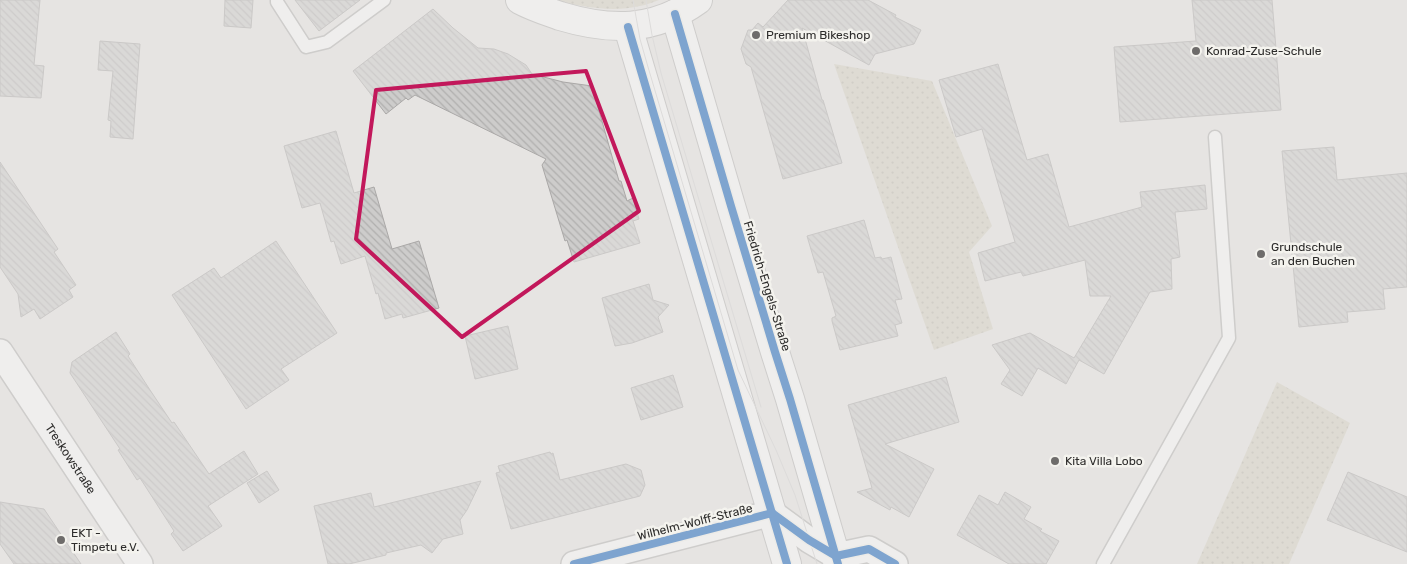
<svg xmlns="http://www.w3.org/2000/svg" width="1407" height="564" font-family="Rubik,sans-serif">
	<defs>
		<pattern id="park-dots" width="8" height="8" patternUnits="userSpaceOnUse" patternTransform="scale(1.25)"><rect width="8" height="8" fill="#d6d1c2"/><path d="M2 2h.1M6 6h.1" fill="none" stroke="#b8b4a7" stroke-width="1.8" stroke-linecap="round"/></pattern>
		<pattern id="building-back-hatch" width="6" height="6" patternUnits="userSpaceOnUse" patternTransform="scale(1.25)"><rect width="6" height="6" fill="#cdcccb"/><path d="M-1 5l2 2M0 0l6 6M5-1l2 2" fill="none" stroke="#b0afae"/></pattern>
	</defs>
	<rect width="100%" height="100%" fill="#e6e4e2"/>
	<g fill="url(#park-dots)">
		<path d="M552,0h107c-6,2 -13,5 -19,6 -30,7 -59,0 -88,-6z"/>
		<path d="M834,64l98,17 60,145 -23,26 24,77 -59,21z"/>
		<path d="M1277,382l73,41 -61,141h-92z"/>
	</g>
	<g fill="url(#building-back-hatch)" stroke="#aaa8a7">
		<path d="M0,0h40l-6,65 10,1 -3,32 -41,-2z"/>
		<path d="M225,0h28l-2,28 -27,-2z"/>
		<path d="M295,0h65l-41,31z"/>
		<path d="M788,0h80l28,15 -1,2 26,13 -7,14 -39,10 -6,11 -67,-37 20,72h1l19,63 -59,16 -32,-112 -5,-3 -5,-15 7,-19h4l6,-7 5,4z"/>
		<path d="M1192,0h80l9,110 -161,12 -6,-75 82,-6z"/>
		<path d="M433,9l20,19 25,20 16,1 14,5 18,11 6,9 31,8 29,4 27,95h2l6,20 6,-3 6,21 -6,2 7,22 -66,19 -7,-22 -2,1 -23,-76 4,-6 -131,-64 -7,5 -2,-2 -20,16 -33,-43z"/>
		<path d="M100,41l40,3 -7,95 -23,-2 1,-16 -3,-1 5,-49 -15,-1z"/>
		<path d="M998,64l29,96 21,-6 21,73 73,-20 -2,-15 65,-7 2,24 -32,3 5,45 -9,2 1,30 -22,3 -46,82 -25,-14 -13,24 -28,-16 -16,28 -21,-12 9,-14 -18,-25 38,-12 44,25 37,-62h-21l-5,-36 -62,16 -2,-4 -36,9 -7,-28 37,-11 -33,-113 -26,8 -17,-57z"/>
		<path d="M336,131l18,62 20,-6 18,62 27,-8 20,67 -36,10 -1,-4 -17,5 -7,-26 -2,1 -11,-38 -24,8 -7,-23 -3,1 -11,-39 -18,5 -18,-62z"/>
		<path d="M1334,147l3,33 70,-7v114l-24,2 2,20 -38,3 1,10 -49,5 -17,-176z"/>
		<path d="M0,162l58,87 -4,3 22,33 -7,5 4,7 -33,22 -6,-10 -13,8 -3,-23 -18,-27z"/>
		<path d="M864,220l11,38 6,-1 1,2 9,-2 11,42 -7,1 7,23 -7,2 3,11 -58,14 -8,-29v-3l4,-2 -13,-44 -5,1 -11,-37z"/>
		<path d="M276,241l61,92 -56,36 8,11 -43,29 -74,-114 42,-27 7,10z"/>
		<path d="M649,284l4,16 16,5 -11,12 5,15 -31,11 -17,3 -13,-48z"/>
		<path d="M508,326l10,43 -43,10 -10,-43z"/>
		<path d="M116,332l14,22 -2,2 22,34 22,33 2,-1 35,52 35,-23 14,23 -50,32 14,20 -39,25 -12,-17 3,-3 -34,-53 -3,2 -19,-30 2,-1 -50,-76 2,-11z"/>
		<path d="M673,375l10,32 -42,13 -10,-32z"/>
		<path d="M946,377l13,45 -74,22 49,25 -25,48 -18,-10 -1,3 -33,-18 15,-4 -24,-83z"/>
		<path d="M550,452l1,2 2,-1 7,27 66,-16 15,6 4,15 -5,11 -129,33 -15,-56 4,-1 -2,-6z"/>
		<path d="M267,471l12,19 -20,13 -12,-20z"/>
		<path d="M1348,472l59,25v55l-80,-32z"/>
		<path d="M481,481l-14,29 -7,10 3,14 -20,5 -11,14 -11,-8 -35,8v2l-37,9h-21l-14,-58 57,-13 3,14z"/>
		<path d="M1005,492l26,15 -7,12 18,10 -2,2 19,10 -13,23h-37l-52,-29 22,-40 19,10z"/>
		<path d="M0,502l44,7 37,55h-67l-14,-20z"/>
	</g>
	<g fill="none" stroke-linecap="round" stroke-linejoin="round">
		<defs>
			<g id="service">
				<path d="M277,0v2l29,45 21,-5 57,-42"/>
				<path d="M1103,564l126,-226 -14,-201"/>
			</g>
			<g id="minor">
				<path id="s1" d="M0,352l140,212"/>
				<path d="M574,564l198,-51 37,27 27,16 33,-7 26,15"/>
			</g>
			<g id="secondary">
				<path d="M520,0c13,7 26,11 40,16 50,15 94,16 138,-16"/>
				<path d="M675,14l56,192 44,146 15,47 48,165"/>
				<path d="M628,27l159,537"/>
			</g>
		</defs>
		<use href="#service" stroke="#b2b1b0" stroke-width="15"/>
		<use href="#minor" stroke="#b2b1b0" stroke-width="28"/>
		<use href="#secondary" stroke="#b2b1b0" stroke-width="30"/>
		<use href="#service" stroke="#fbfbfb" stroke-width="12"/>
		<use href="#minor" stroke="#fbfbfb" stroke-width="25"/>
		<use href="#secondary" stroke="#fbfbfb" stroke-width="28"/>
		<g stroke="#d2d1d1" stroke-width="1">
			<path d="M633,0l7,39 8,28 90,303 38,80 19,45 22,69"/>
			<path d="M646,0l6,35 9,38 100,334"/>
		</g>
		<defs>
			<g id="cycleway">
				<path d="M675,14l56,192 44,146 15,47 48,165"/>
				<path d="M628,27l159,537"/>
				<path d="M772,513l37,27 27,16 33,-7 26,15"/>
				<path d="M574,564l198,-51"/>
			</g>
		</defs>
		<use href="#cycleway" stroke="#f4f3ee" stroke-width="11"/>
		<use href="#cycleway" stroke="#0057b8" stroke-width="8"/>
	</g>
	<path d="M0 0H1407V564H0ZM586,71l53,140 -177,126 -106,-98 20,-149z" fill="#e6e4e2" fill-opacity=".55" fill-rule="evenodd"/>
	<path fill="none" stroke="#c2185b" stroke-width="4" stroke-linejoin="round" d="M586,71l53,140 -177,126 -106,-98 20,-149z"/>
	<g fill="#6e6c6b" stroke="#f4f3ee" stroke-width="2">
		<circle cx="756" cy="35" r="5"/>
		<circle cx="1196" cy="51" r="5"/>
		<circle cx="1261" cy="254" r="5"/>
		<circle cx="1055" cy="461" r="5"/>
		<circle cx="61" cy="540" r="5"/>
	</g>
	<g text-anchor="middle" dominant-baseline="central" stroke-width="5" stroke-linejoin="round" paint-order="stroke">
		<g font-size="12" fill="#2d2c2b" stroke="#f4f3ee" text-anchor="start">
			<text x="766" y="35">Premium Bikeshop</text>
			<text x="1206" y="51">Konrad-Zuse-Schule</text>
			<text x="1271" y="247">Grundschule<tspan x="1271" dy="14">an den Buchen</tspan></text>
			<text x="1065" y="461">Kita Villa Lobo</text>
			<text x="71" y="533">EKT -<tspan x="71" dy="14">Timpetu e.V.</tspan></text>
		</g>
		<g font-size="12" fill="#2d2c2b" stroke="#f4f3ee">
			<text transform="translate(767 286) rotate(73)">Friedrich-Engels-Straße</text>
			<text stroke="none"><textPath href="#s1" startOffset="128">Treskowstraße</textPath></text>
			<text transform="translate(695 522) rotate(-14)">Wilhelm-Wolff-Straße</text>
		</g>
	</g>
</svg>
